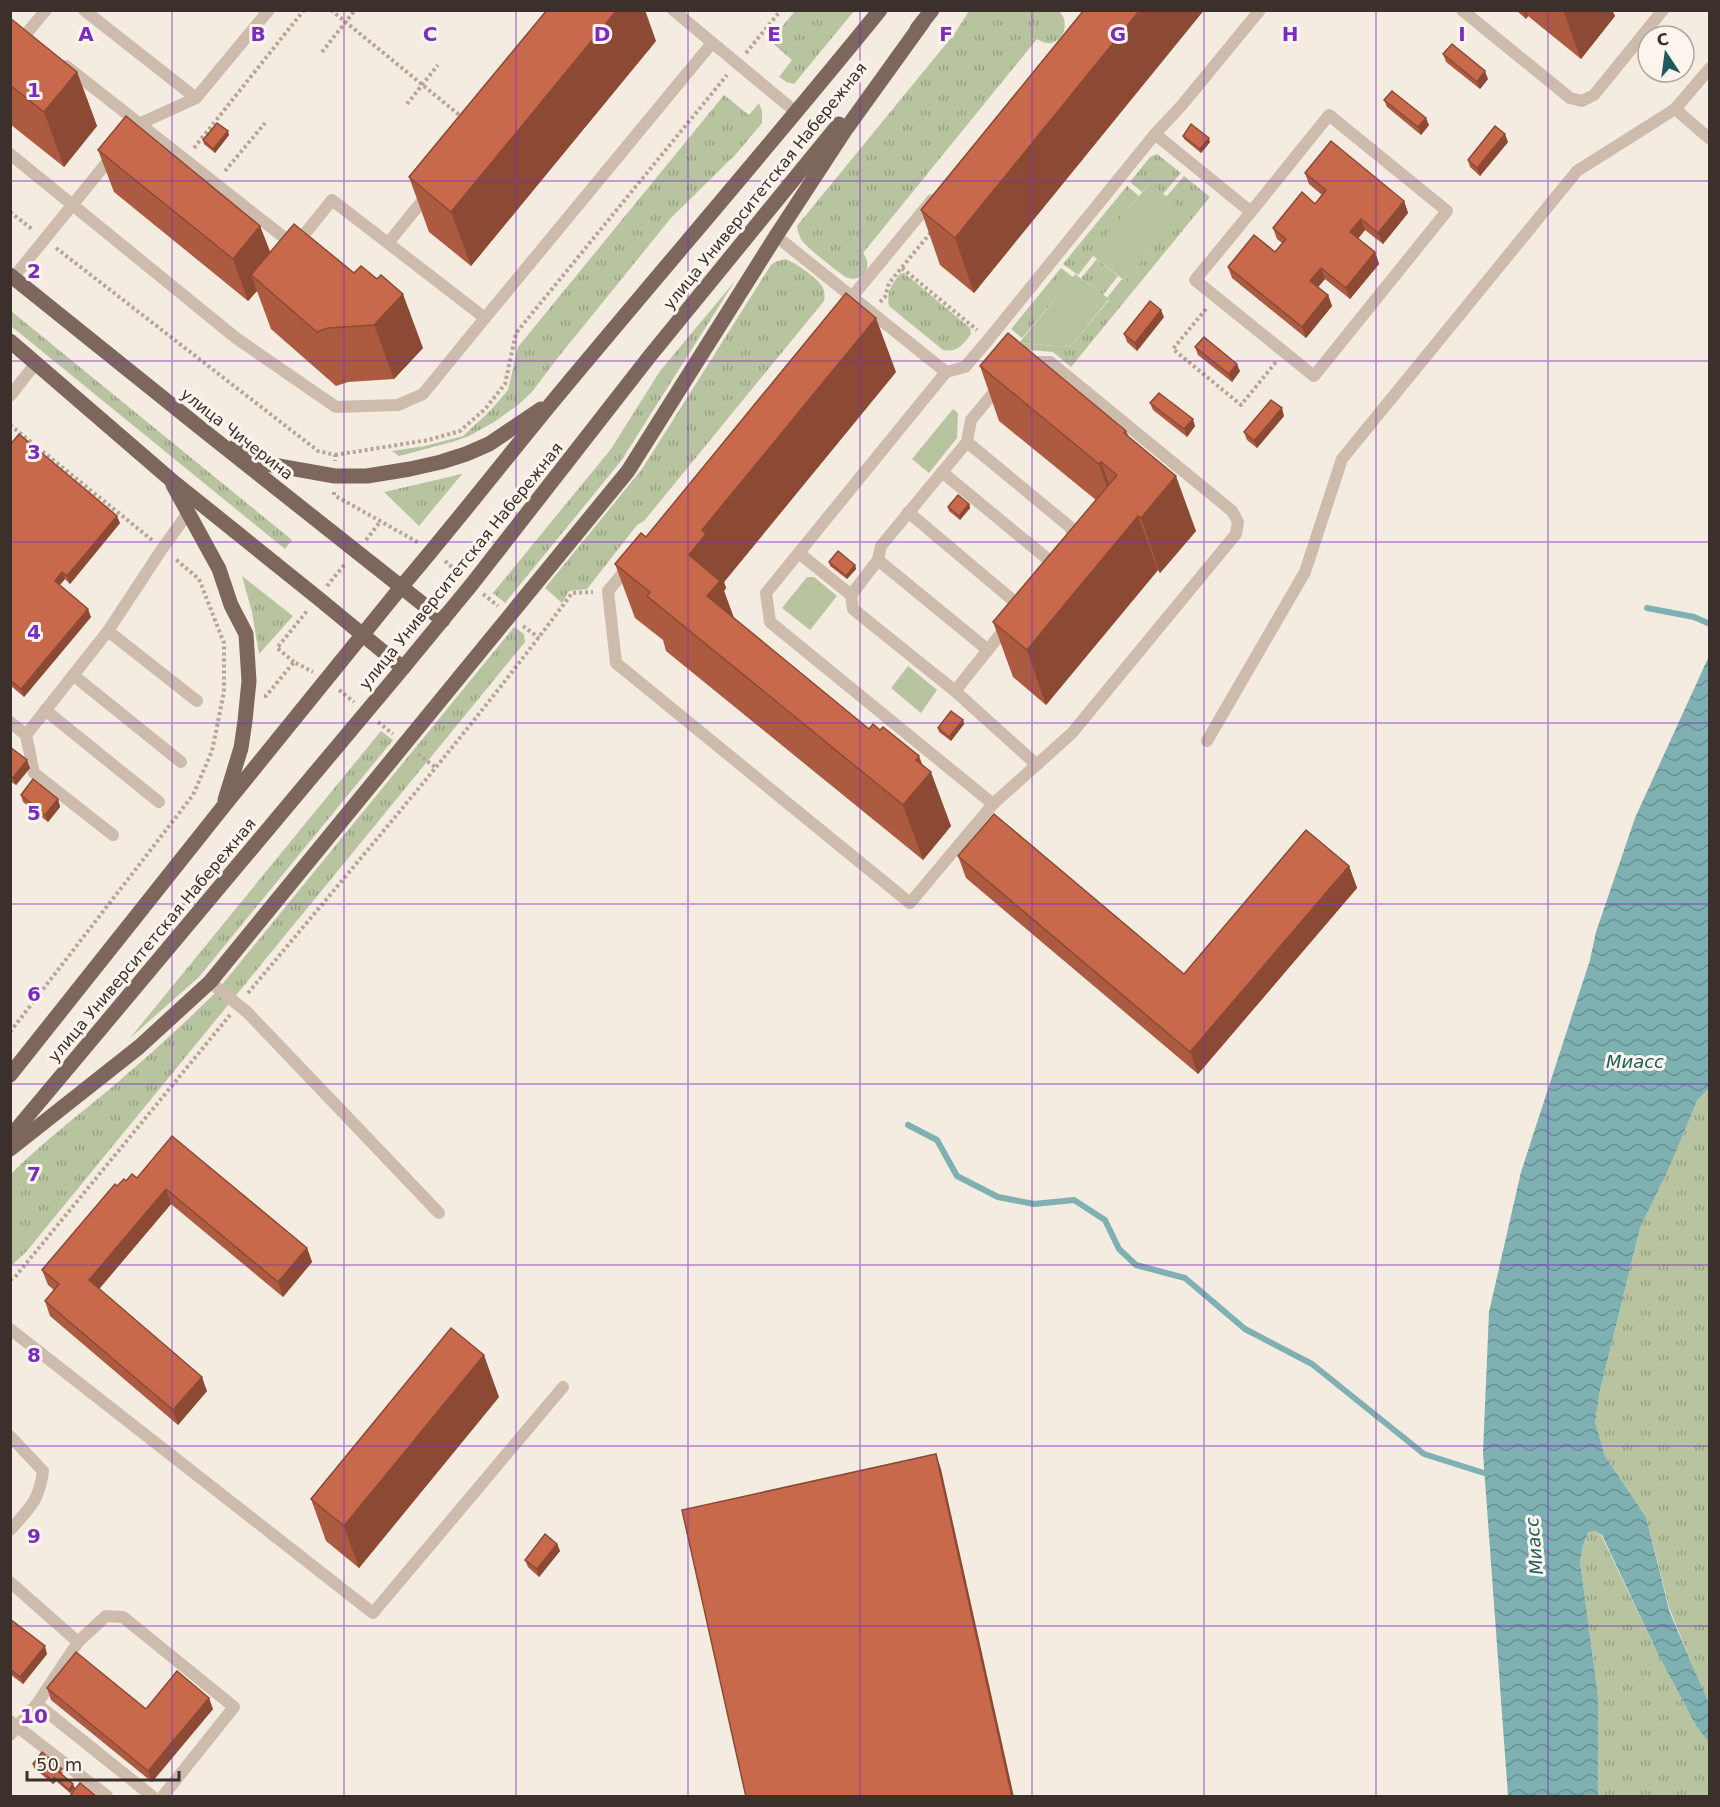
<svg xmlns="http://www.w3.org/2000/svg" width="1720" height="1807" font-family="'DejaVu Sans',sans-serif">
	<defs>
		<pattern id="grass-tufts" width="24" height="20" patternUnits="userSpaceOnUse" patternTransform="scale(1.5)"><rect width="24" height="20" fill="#b8c4a0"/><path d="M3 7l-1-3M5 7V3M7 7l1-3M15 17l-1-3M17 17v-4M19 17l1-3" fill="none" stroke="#97a083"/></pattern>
		<pattern id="water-waves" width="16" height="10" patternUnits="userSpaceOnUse" patternTransform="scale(1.5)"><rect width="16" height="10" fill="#7fb0b2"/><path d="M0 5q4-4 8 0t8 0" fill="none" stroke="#699091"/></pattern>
	</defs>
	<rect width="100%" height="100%" fill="#f4ebe1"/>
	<g fill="url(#grass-tufts)">
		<path d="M795,11h59l-60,73 -7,-2 -8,-5 13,-17 -22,-19z"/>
		<path d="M969,11h92l-1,1c9,10 5,28 -9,31 -5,1 -10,-2 -14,-4l-174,214c12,16 -3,31 -17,24 -7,-4 -37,-28 -42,-34 -4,-4 -6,-11 -7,-17l158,-193z"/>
		<path d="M724,95l25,20 10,-12 3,8v12l-25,30 -66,65 -115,142 -24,32 -14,13 -24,17 -25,14 -17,6 -53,14 -7,-5 33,-5 38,-10 27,-25 18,-21 10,-43z"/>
		<path d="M1157,154l24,19 -18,21 -13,-11 -8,9 -12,-10 20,-25z"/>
		<path d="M1184,176l26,21 -139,170 -18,-15 -34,-3 -24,1v-3l12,-14 12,10 51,4 39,-47 -2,-2 15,-19 3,2 57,-71 -16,-13z"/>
		<path d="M1127,186l12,10 -47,58 1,2 -15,19 -15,-11z"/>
		<path d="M785,259c10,3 32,19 37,27 3,5 3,10 2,15l-180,220 -7,4 -50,64 -18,2 -7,12 -17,-15 97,-119 129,-204 4,-3z"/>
		<path d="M1097,259l21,17 -15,19 -22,-17z"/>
		<path d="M1061,268l12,9 -51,61 -11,-9z"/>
		<path d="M904,273l66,55 1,6c-8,10 -13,19 -28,16l-54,-44c-3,-14 3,-22 11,-32z"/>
		<path d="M735,281l-114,180 -116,142 -12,-10 118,-144 49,-78z"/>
		<path d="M11,311l281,229 -7,9 -274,-223z"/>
		<path d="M462,474l-43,52 -35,-34z"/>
		<path d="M242,576l51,40 -34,38 -7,-42z"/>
		<path d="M514,627l10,7 1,8 -499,610 -15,14v-92c31,-31 66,-58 100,-86 36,-31 72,-63 105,-96z"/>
		<path d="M381,731l12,9 -194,237 -69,61z"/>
		<path d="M1709,1088v618l-39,-96 -24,-93 -41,-61 -10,-34 5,-31 40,-163 30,-62 27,-65z"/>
		<path d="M1595,1531l6,4 57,119 38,72 13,17v53h-111v-100l-18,-135 3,-15 5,-14z"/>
	</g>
	<g fill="#b8c4a0">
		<path d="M1150,183l33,27 -58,71 -34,-27z"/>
		<path d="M1075,274l34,25 -39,48 -51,-4z"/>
		<path d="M953,409l5,4 -1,25 -28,35 -17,-14z"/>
		<path d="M807,577h7l23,19 -27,34 -28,-22z"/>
		<path d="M908,666l29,24 -16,23 -30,-25z"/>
	</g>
	<path fill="url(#water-waves)" d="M1709,656v432l-12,13 -27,65 -30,62 -40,163 -5,31 10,34 41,61 24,96 39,91v39l-13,-17 -38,-72 -56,-119 -7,-4 -7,1 -5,14 -3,15 18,135v100h-90l-25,-343 6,-141 32,-140 69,-212 6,-28 39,-114z"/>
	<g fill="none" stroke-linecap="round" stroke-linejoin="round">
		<g stroke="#7fb0b2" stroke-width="6">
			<path d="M1647,608l47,9 16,7"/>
			<path d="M908,1125l29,15 20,36 41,21 36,7 40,-4 31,20 14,29 17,16 49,13 60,51 67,35 112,90 60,19 8,-1"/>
		</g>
		<g stroke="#b9a596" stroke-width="4" stroke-dasharray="3 3" stroke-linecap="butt">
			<path d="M331,10l132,108"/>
			<path d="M322,52l33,-42"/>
			<path d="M746,53l35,-43"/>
			<path d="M407,104l31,-39"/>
			<path d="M194,148l110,-138"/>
			<path d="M225,171l40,-48"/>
			<path d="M10,212l23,18"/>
			<path d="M56,248l262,203 17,4v6"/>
			<path d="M902,268l75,62"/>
			<path d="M880,302l5,-5 4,-14 43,-52"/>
			<path d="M1206,309l-33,40 68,56 35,-43"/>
			<path d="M10,425l142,115"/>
			<path d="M335,455l93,-15 32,-9 25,-22 20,-25 11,-51 211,-258"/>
			<path d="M334,492v3l85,48"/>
			<path d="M366,540l14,-18"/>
			<path d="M445,561l14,12"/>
			<path d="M327,586l18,-22"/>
			<path d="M483,594l15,12"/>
			<path d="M523,626l16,12"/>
			<path d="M294,662l-17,-14 30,-37"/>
			<path d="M339,690l15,12"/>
			<path d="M264,696h2l28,-34 19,10"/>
			<path d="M378,722l15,12"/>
			<path d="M418,754l17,13"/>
			<path d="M248,993c110,-132 222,-262 324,-400l21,-1"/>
			<path d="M10,1032l183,-237 19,-44 12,-59v-49l-25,-64 -25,-21"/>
			<path d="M10,1280l5,-3 215,-262"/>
		</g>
		<g stroke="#cdbbac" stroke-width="12">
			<path d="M84,10l112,88"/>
			<path d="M673,10l124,103"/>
			<path d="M1462,10l108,88 12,3 12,-6 69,-85"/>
			<path d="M26,34l20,-24"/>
			<path d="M66,66l229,180 37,-46 153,118 227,-275"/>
			<path d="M1675,109l35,30"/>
			<path d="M136,128l3,-4 57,-26 73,-88"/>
			<path d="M1155,134l96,78 -56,68 119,96 133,-165 -118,-96 -78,97"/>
			<path d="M10,154l226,184 100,69 62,-2 25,-11 62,-76"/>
			<path d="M776,236l170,136"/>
			<path d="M388,243l40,-49"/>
			<path d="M13,278l100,-123"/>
			<path d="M842,309l90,-109"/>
			<path d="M10,396l26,-33"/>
			<path d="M967,442l103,85 4,9 -1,9"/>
			<path d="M942,472l114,94"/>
			<path d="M908,512l114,96"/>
			<path d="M799,553l52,42"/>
			<path d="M878,560l110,90"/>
			<path d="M630,565l-22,26 8,72 294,240 83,-99 -223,-182 -4,-29 180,-221 19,-5 23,-27 167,-206 27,-29 78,-95"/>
			<path d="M1007,626l-52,65 82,74"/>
			<path d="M108,631l89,70"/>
			<path d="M73,675l108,87"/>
			<path d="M955,691l-102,-82 -2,-14 27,-35 3,-14 86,-104 4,-22 29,-35"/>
			<path d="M45,710l114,92"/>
			<path d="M10,722l16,13 82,-104 54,-82 26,-36"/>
			<path d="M26,735l8,38 79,62"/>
			<path d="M1207,741l98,-169 37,-113 235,-288 98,-62 35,-41"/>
			<path d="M993,804l79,-71 164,-199 2,-12 -6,-11 -182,-149h-23"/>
			<path d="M210,982l37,30 192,201"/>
			<path d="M10,1329l363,284 190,-226"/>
			<path d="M10,1436l33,35c-4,30 -13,37 -33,59"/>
			<path d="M10,1582l68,60 -41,62 -27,31"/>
			<path d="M78,1642l28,-26 17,1 111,90 -71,89"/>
			<path d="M37,1704l115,92"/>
			<path d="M10,1721l97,75"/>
		</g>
		<g stroke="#7d675c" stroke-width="15">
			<path d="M917,29l15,-19"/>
			<path d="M10,275l193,155 240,190"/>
			<path d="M10,341l160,138 148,119 85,70"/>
			<path d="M235,447l32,17 68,12h32l43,-7 31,-7 25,-8 23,-10 52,-35"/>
			<path d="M173,485l46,84 12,36 15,29 3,47 -4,40 -4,27 -16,52"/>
			<path d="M10,1075l213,-268 179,-221c52,-61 101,-124 152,-186 108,-130 219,-258 326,-390"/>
			<path d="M10,1137l393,-469 69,-84 177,-227 190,-233"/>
			<path d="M10,1149l129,-102 71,-65 418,-511 148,-235 70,-107 77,-107"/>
		</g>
	</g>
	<g fill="#ac5a40">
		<path d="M1084,10h120l-230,283 -34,-28 -19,-55z"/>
		<path d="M1516,10h98l-1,2 2,4 -34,43 -53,-43 -2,3z"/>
		<path d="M10,18l67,54 20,54 -33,41 -54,-43z"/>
		<path d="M656,41l-185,225 -42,-34 -20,-55z"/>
		<path d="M1443,54l45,25 -8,10 -34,-27z"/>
		<path d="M1384,100l45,25 -8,10 -34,-28z"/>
		<path d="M229,135l-14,18 -11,-9 -1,-4z"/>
		<path d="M1183,136l27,6 -9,11 -17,-14z"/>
		<path d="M1508,142l-28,34 -10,-9 -2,-7z"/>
		<path d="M98,150l162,76 10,26 153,96 -29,31 -46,3 -12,4 -65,-57 -14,-38 -9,10 -134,-109z"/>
		<path d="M1305,173l99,28 4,12 -25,31 -18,-14 -7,9 17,13 4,12 -29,35 -25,-20 -7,8 10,8 4,11 -26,32 -74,-60 -4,-11 47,-15 7,-9 -5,-4 -4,-11 42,-24 7,-9 -13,-11z"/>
		<path d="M1164,317l-27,34 -10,-9 -3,-8z"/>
		<path d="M1195,347l45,24 -8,11 -34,-27z"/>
		<path d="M980,366l146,65 3,6 67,94 -36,42 -2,-3 -112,135 -33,-28 -20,-55 103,-122 -97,-79z"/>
		<path d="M896,372l-172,210 2,6 -2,3 10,27 135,111 53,36 29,61 -28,34 -257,-209 -3,-11 -28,-22 -20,-54 31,-27z"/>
		<path d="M1150,403l45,23 -8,11 -34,-27z"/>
		<path d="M1284,416l-27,32 -10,-8 -3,-8z"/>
		<path d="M10,445l110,78 -50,61 -5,-5 -5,6 31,32 -67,80 -14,-12z"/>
		<path d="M969,504l1,4 -10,12 -11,-9 -1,-4z"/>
		<path d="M829,562l26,3 1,4 -9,10 -17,-13z"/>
		<path d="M963,720l1,4 -13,17 -12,-9 -1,-4z"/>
		<path d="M10,747l20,21 -14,17 -6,-4z"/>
		<path d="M21,795l37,4 2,8 -12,15 -25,-20z"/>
		<path d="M958,856l226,118 165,-108 8,22 -159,186 -232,-196z"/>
		<path d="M137,1178l170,70 5,14 -29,35 -112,-93 -72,85 108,102 -29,34 -128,-109 -5,-15 9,-11 -6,-5 -6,-15 75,-84 9,-5z"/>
		<path d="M499,1397l-140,171 -33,-27 -15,-42z"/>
		<path d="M557,1544l3,7 -21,26 -11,-10 -3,-7z"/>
		<path d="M10,1619l37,35 -24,30 -13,-10z"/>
		<path d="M47,1688l99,21h67l-61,73 -101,-82z"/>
		<path d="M33,1764l30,8 -1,2 13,14 -5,5 -14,-12 -3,3 -19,-16z"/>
	</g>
	<g fill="#8c4a34">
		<path d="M617,10h28l11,31 -185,225 -20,-54z"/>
		<path d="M1140,10h64l-230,283 -19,-55z"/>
		<path d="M1523,10h3l2,6 -2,3z"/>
		<path d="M1563,10h51l-1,2 2,4 -34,43z"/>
		<path d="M1485,71l3,8 -8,10 -3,-7z"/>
		<path d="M77,72l20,54 -33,41 -20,-55z"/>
		<path d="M1426,118l3,7 -8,10 -3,-8z"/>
		<path d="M228,131l1,4 -14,18 -2,-4z"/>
		<path d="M1505,134l3,8 -28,34 -3,-8z"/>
		<path d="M1209,138l1,4 -9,11 -1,-4z"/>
		<path d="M1404,201l4,12 -25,31 -5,-11z"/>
		<path d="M1361,219l4,11 -11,13 -4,-11z"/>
		<path d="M260,226l16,41 -25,8 6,16 -9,10 -15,-42z"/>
		<path d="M1375,252l4,12 -29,35 -4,-11z"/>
		<path d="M1321,268l4,11 -11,13 -4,-11z"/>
		<path d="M403,294l20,54 -29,31 -20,-54z"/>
		<path d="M1328,295l4,11 -26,32 -4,-11z"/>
		<path d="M1161,310l3,7 -27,34 -2,-8z"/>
		<path d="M876,318l20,54 -172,210 2,6 -2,3 16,44 -13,16 -38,-96 13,-25z"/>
		<path d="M1237,364l3,7 -8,11 -3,-8z"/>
		<path d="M1282,408l2,8 -27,32 -3,-7z"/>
		<path d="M1193,419l2,7 -8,11 -3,-8z"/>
		<path d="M1101,462l20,55 -3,2 -19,-55z"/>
		<path d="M1176,476l20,55 -36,42 -19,-55z"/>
		<path d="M969,504l1,4 -10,12 -1,-4z"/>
		<path d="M117,516l3,7 -50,61 -3,-8z"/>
		<path d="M1138,516l20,54 -112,135 -19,-55z"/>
		<path d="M855,565l1,4 -9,10 -1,-3z"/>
		<path d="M62,572l3,7 -8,9 -2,-7z"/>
		<path d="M88,609l3,8 -67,80 -3,-8z"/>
		<path d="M963,720l1,4 -13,17 -2,-4z"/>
		<path d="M919,756l8,21 4,-5 20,54 -28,34 -20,-55 13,-45z"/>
		<path d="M27,760l3,8 -14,17 -3,-7z"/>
		<path d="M58,799l2,8 -12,15 -3,-7z"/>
		<path d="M1349,866l8,22 -159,186 -8,-22z"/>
		<path d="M166,1189l5,15 -77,91 -5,-15z"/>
		<path d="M307,1248l5,14 -29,35 -5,-15z"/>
		<path d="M484,1355l15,42 -140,171 -15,-42z"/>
		<path d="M202,1377l5,14 -29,34 -5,-15z"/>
		<path d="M936,1454l5,15 73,328h-2z"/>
		<path d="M557,1544l3,7 -21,26 -2,-8z"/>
		<path d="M45,1646l2,8 -24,30 -3,-7z"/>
		<path d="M209,1698l4,11 -61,73 -4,-11z"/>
		<path d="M54,1777l2,4 -3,3 -1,-4z"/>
		<path d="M73,1784l2,4 -5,5 -1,-3z"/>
	</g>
	<g fill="#c8694b" stroke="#8c4a34" stroke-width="1.5">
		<path d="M547,10h70l-166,202 -42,-35z"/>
		<path d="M1084,10h56l-185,228 -34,-28z"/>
		<path d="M10,18l67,54 -33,40 -34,-27z"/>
		<path d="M1452,44l33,27 -8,11 -34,-28z"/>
		<path d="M1392,91l34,27 -8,9 -34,-27z"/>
		<path d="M126,116l134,110 -27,33 -135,-109z"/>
		<path d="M217,123l11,8 -15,18 -10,-9z"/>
		<path d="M1191,124l18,14 -9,11 -17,-13z"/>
		<path d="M1495,126l10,8 -28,34 -9,-8z"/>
		<path d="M1331,141l73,60 -26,32 -17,-14 -11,13 25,20 -29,36 -25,-20 -11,13 18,14 -26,32 -74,-60 26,-32 21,17 11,-13 -13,-11 29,-36 13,12 11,-14 -21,-17z"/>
		<path d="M294,224l60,49 7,-7 16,13 4,-4 22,19 -29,31 -46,3 -11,4 -66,-57z"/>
		<path d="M846,293l30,25 -174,212 4,4 -17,21 31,26 -13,15 162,133 4,-5 7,6 3,-3 36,29 -3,4 15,12 -28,33 -256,-209 3,-4 -35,-28 26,-31 5,4z"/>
		<path d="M1150,301l11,9 -26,33 -11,-9z"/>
		<path d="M1008,333l118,98 -2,2 52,43 -35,42 -3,-2 -111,134 -34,-28 124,-147 -16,-13 -2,2 -119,-98z"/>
		<path d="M1204,337l33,27 -8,10 -34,-27z"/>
		<path d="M1159,393l34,26 -9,10 -34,-26z"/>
		<path d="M1271,400l11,8 -28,33 -10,-9z"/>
		<path d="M19,434l98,82 -50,60 -5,-4 -7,9 33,28 -67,80 -11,-9v-235z"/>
		<path d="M958,495l11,9 -10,12 -11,-9z"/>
		<path d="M838,551l17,14 -9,11 -17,-14z"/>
		<path d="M951,711l12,9 -14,17 -11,-9z"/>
		<path d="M10,747l17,13 -14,18 -3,-3z"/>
		<path d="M33,779l25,20 -13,16 -24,-20z"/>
		<path d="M994,814l190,160 122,-144 43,36 -159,186 -232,-196z"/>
		<path d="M172,1136l135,112 -29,34 -112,-93 -77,91 113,97 -29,33 -128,-109 14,-17 -17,-14 73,-86 2,2 7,-7 2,2 6,-7 5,4z"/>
		<path d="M451,1328l33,27 -140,171 -33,-27z"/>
		<path d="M936,1454l76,343h-266l-64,-287z"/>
		<path d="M545,1534l12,10 -20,25 -12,-9z"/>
		<path d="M10,1619l35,27 -25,31 -10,-8z"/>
		<path d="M76,1652l70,57 31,-38 32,27 -61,73 -101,-83z"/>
		<path d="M42,1752l20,17 -3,3 14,12 -4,6 -15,-13 -2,3 -19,-16z"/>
		<path d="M80,1783l17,14h-23l-3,-3z"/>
	</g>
	<path fill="none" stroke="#7b2cbf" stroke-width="1.5" stroke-opacity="0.55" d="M172,10v1786M344,10v1786M516,10v1786M688,10v1786M860,10v1786M1032,10v1786M1204,10v1786M1376,10v1786M1548,10v1786M10,181h1700M10,361h1700M10,542h1700M10,723h1700M10,904h1700M10,1084h1700M10,1265h1700M10,1446h1700M10,1626h1700"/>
	<g text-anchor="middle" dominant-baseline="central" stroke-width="6" stroke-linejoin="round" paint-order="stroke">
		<g font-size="16" fill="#3b302b" stroke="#fbf5ee">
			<text transform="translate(765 186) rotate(-51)">улица Университетская Набережная</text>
			<text transform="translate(237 434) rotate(38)">улица Чичерина</text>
			<text transform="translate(461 566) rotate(-51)">улица Университетская Набережная</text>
			<text transform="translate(152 940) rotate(-50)">улица Университетская Набережная</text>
		</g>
		<g font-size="18" font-style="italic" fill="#1f5a5e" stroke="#fbf5ee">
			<text x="1635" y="1061">Миасс</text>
			<text transform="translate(1534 1546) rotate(-95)">Миасс</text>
		</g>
	</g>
	<g font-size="20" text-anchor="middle" font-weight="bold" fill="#7b2cbf" stroke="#fbf5ee" stroke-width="6" stroke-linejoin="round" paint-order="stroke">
		<text x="86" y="41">A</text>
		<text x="258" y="41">B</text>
		<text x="430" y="41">C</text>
		<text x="602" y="41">D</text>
		<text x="774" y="41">E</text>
		<text x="946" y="41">F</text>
		<text x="1118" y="41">G</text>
		<text x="1290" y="41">H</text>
		<text x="1462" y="41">I</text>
		<text x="34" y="97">1</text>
		<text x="34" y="278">2</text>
		<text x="34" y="459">3</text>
		<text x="34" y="639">4</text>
		<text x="34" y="820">5</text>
		<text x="34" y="1001">6</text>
		<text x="34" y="1181">7</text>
		<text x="34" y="1362">8</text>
		<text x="34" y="1543">9</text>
		<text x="34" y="1723">10</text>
	</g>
	<rect width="1720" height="1807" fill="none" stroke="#3b302b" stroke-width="24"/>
	<g transform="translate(1666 54) rotate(347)"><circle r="28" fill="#fbf5ee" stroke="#aea6a0" stroke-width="1.5"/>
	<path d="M0-4.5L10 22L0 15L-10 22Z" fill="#1f5a5e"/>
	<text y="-9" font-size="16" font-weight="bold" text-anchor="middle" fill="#3b302b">С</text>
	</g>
	<path d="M27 1771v9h152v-9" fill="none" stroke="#3b302b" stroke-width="3"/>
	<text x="36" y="1771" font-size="18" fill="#3b302b" stroke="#fbf5ee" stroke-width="4.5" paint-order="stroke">50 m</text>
</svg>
